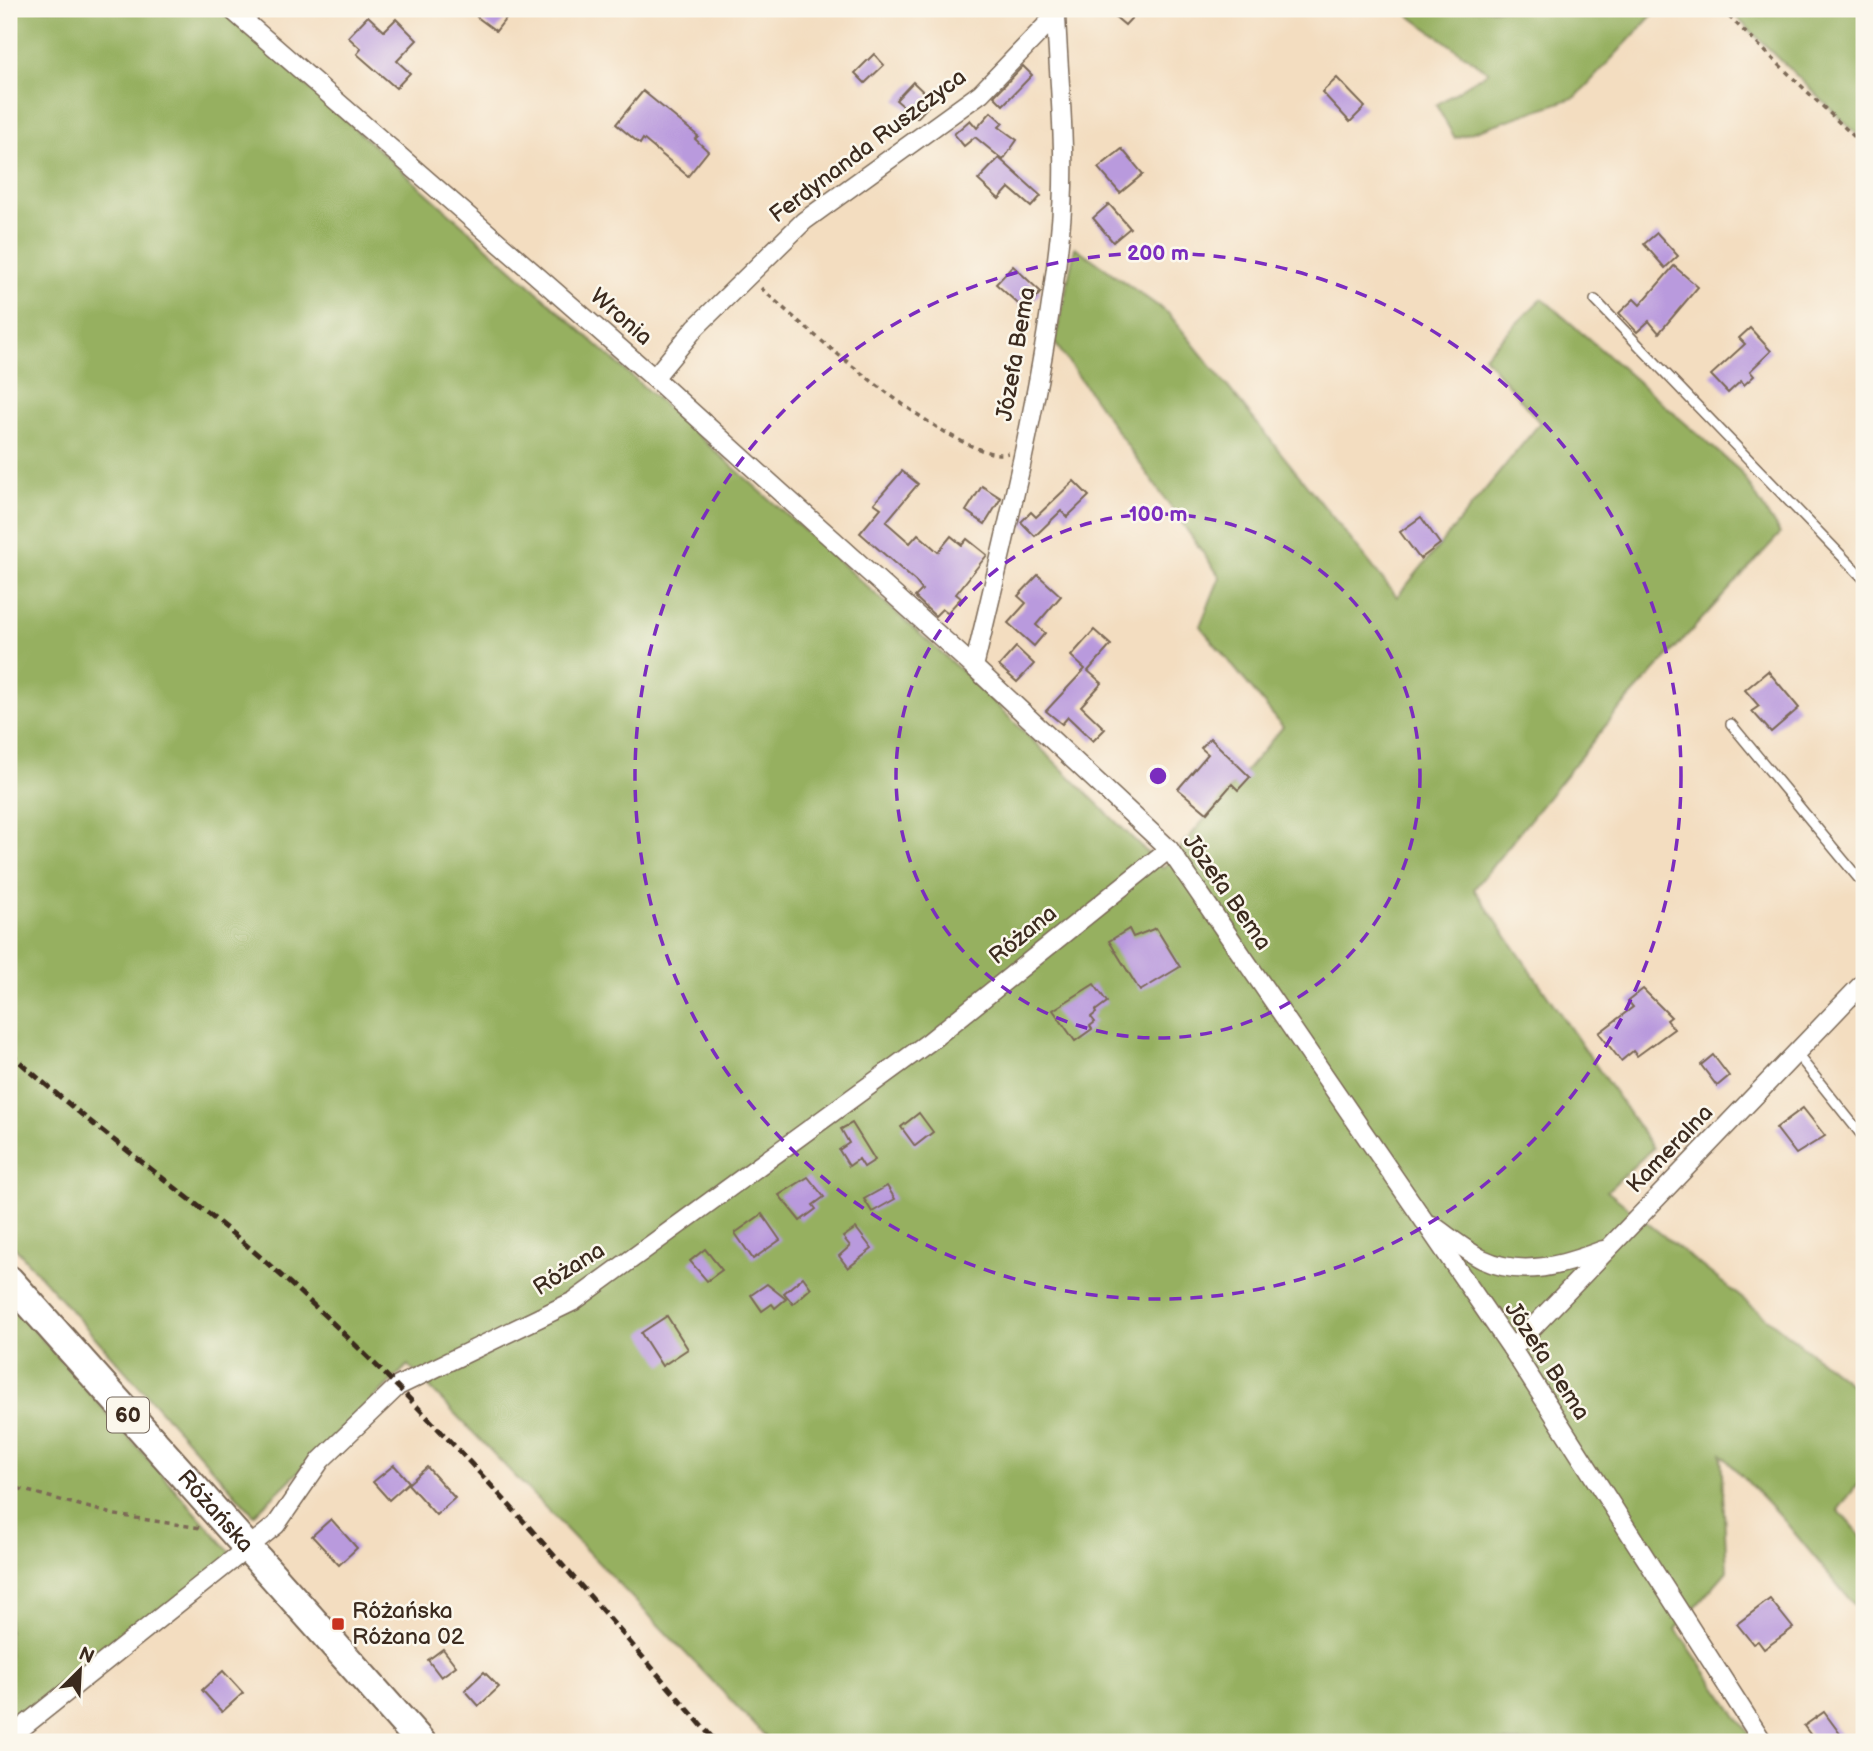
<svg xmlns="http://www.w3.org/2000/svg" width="1873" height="1751" font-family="'Balsamiq Sans',sans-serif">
	<rect width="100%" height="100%" fill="#fbf7ec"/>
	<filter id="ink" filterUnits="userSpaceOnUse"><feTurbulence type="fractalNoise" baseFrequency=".0143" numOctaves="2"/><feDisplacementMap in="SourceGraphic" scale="14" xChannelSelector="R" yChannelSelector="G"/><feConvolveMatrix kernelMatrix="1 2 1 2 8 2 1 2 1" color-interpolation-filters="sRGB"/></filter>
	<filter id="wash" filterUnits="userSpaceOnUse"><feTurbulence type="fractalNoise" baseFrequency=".00686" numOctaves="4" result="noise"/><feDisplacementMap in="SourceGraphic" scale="28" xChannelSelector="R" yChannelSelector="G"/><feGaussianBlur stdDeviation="1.57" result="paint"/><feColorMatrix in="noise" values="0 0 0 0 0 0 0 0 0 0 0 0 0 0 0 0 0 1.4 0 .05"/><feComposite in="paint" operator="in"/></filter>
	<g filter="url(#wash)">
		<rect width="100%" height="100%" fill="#f3ddc0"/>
		<g fill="#96b061" stroke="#686d40" stroke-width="2">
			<path d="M9,9h212l746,667 196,192 120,-141 -83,-101 20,-49 -165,-234 20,-96 94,67 228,283 143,-174 -56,-67 58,-58 199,174 39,62 -165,180 -141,175 179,259 -46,43 257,204v81l-26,34 26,30v77l-81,-98 -62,-65 6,117 -51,58 73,105 -10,8h-968l-363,-377 -154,150 -245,-274z"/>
			<path d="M1400,9h258l-82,88 -121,41 -19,-33 52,-33z"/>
			<path d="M1728,9h136v132z"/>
			<path d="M9,1302l225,254 -225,173z"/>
		</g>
		<g id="blocks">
			<g fill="#b99add">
				<path d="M483,9h30l-17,22 -19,-14z"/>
				<path d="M1106,9h34l-15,16z"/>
				<path d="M368,16l16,15 12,-12 21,21 -20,21 13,12 -14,15 -39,-34 4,-5 -13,-12z"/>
				<path d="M874,54l10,11 -19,18 -10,-10z"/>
				<path d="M1023,66l9,9 -29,30 -9,-9z"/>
				<path d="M1337,78l28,29 -15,15 -28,-30z"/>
				<path d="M913,82l20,19 -16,17 -21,-18z"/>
				<path d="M643,91l55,45 -3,3 13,12 -20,25 -45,-37 -3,5 -24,-20z"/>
				<path d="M991,112l12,11 -4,4 18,13 -14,20 -28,-23 -11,9 -10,-12 16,-14 7,8z"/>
				<path d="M1122,149l21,25 -23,19 -22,-25z"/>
				<path d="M999,158l42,38 -10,11 -22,-19 -10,11 -21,-19z"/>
				<path d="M1109,204l21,24 -17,14 -20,-24z"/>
				<path d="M1657,233l21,23 -13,12 -21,-24z"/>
				<path d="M1013,266l28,26 -16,18 -29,-26z"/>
				<path d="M1674,266l24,21 -39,46 -10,-12 -12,11 -18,-19 15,-14 6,6z"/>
				<path d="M1750,328l21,23 -21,20 4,5 -10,9 -3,-4 -13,12 -17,-18 34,-31 -6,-6z"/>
				<path d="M902,471l16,13 -32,38 24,21 8,-9 20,18 13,-16 11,9 5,-6 20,16 -31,39 5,4 -14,15 -5,-4 -7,7 -20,-19 7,-7 -7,-9 -55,-48 21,-25 -7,-5z"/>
				<path d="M1074,481l15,15 -22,21 -6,-6 -26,25 -14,-14 10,-10 5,5z"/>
				<path d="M982,486l19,12 -16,26 -19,-13z"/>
				<path d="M1421,517l19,27 -20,15 -20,-27z"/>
				<path d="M1038,575l23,21 -25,29 9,8 -11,13 -26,-23 18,-20 -8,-7z"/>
				<path d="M1094,630l17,15 -23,26 14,12 -21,23 24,23 -12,12 -25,-24 -6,7 -16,-13 39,-42 -14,-13z"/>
				<path d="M1016,647l18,17 -17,18 -18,-16z"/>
				<path d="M1768,671l31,37 -28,24 -19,-21 7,-5 -14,-16z"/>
				<path d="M1210,738l40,39 -12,13 -6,-6 -25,29 -29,-24 30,-35 -7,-6z"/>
				<path d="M1156,928l24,39 -40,24 -31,-50 20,-12 4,8z"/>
				<path d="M1094,984l13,18 -12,9 1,2 -5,4 4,5 -5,4 2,3 -17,12 -22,-31z"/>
				<path d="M1643,989l28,28 -4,3 7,9 -37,27 -4,-5 -12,10 -22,-28 34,-26 -5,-6z"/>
				<path d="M1713,1055l16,21 -12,10 -16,-21z"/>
				<path d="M1803,1108l22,28 -29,18 -20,-26z"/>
				<path d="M919,1113l14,19 -18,14 -14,-19z"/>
				<path d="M852,1123l23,37 -11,7 -5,-8 -10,7 -10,-16 10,-7 -8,-14z"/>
				<path d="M808,1177l16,20 -11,8 3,4 -16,12 -21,-26z"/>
				<path d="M887,1186l8,13 -23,13 -8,-13z"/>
				<path d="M762,1214l18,26 -27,19 -18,-26z"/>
				<path d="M856,1228l16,21 -24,19 -9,-12 11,-10 -7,-9z"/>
				<path d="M705,1249l17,21 -15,11 -17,-20z"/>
				<path d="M803,1277l8,11 -18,16 -9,-11z"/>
				<path d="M767,1284l19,15 -11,9 -3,-4 -10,7 -11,-16z"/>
				<path d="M667,1316l21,33 -26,17 -21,-33z"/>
				<path d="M394,1465l15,17 -20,18 -16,-18z"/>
				<path d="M427,1467l28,31 -19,17 -28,-31z"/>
				<path d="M331,1519l26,29 -18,17 -27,-29z"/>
				<path d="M1770,1599l23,29 -29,21 -6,-8 -5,3 -16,-20z"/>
				<path d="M443,1649l13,17 -15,11 -13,-17z"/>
				<path d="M223,1671l20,22 -21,19 -20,-22z"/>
				<path d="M484,1672l15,15 -20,19 -14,-16z"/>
				<path d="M1824,1712l22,30h-30l-12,-16z"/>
			</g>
		</g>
	</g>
	<g filter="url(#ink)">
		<use href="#blocks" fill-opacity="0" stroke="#7b6957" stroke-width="2"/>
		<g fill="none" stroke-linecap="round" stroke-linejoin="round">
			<defs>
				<g id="service">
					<path d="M1595,300l269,279"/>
					<path d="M1731,724l133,161"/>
					<path d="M1796,1053l68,85"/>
				</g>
				<g id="minor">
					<path d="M231,9l423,369 320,289"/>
					<path d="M1060,9l-4,6c3,72 12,146 4,218 -15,146 -52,291 -86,434l195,182 343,500 251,393"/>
					<path d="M654,378l42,-51 108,-106 177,-128 75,-78"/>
					<path d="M1432,1225c16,11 33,25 50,34 40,19 82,6 121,-9"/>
					<path d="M1512,1349l352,-367"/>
					<path d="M9,1738l267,-213 45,-65 77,-74 176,-85 355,-259 240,-193"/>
				</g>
				<g id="primary">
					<path id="s1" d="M9,1280l412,462"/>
				</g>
			</defs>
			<use href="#service" stroke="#7b6957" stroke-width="12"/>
			<use href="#minor" stroke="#7b6957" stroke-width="21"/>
			<use href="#primary" stroke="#7b6957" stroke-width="32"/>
			<g stroke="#7b6957" stroke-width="3.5" stroke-dasharray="5 5" stroke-linecap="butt">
				<path d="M1721,9l143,137"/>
				<path d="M761,288c37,34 203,180 247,165"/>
				<path d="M9,1486l107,29 85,13"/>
			</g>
			<use href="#service" stroke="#fff" stroke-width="9"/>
			<use href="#minor" stroke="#fff" stroke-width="18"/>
			<use href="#primary" stroke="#fff" stroke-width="28"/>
			<path stroke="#3b2a1e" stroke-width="5" stroke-dasharray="10 5" stroke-linecap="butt" d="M9,1052c84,78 181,142 266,218 162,144 300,309 441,472"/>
		</g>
	</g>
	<g fill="none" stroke="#7b2cbf" stroke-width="3.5" stroke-dasharray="12 9">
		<circle cx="1158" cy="776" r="262"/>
		<circle cx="1158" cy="776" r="523"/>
	</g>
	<rect fill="#c8321e" stroke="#fbf7ec" stroke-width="2.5" x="331" y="1617" width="14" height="14" rx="3.5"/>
	<g text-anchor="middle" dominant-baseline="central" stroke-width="5" stroke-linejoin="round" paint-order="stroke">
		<rect fill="#fbf7ec" stroke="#75685c" stroke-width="2" x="107" y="1397.5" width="42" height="35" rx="5"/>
		<g font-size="21" font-weight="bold" fill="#3b2a1e">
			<text x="128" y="1415">60</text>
		</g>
		<g font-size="23" fill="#3b2a1e" stroke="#fbf7ec">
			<text transform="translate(868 146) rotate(-37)">Ferdynanda Ruszczyca</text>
			<text transform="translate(621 317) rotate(41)">Wronia</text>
			<text transform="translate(1016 354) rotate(-80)">Józefa Bema</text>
			<text transform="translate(1227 892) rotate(55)">Józefa Bema</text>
			<text transform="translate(1023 935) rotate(-39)">Różana</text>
			<text transform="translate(1670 1149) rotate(-46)">Kameralna</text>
			<text transform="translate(569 1269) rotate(-32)">Różana</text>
			<text transform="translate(1547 1361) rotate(57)">Józefa Bema</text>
			<text stroke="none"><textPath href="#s1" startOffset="310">Różańska</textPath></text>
		</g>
		<g font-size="23" fill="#3b2a1e" stroke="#fbf7ec" text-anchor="start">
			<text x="352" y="1611">Różańska<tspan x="352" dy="26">Różana 02</tspan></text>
		</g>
	</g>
	<circle cx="1158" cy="776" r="10" fill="#7b2cbf" stroke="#fbf7ec" stroke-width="3.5"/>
	<g font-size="21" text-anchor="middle" font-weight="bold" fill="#7b2cbf" stroke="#fbf7ec" stroke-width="5" stroke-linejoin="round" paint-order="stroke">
		<text x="1158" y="260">200 m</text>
		<text x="1158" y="521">100 m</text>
	</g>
	<rect width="1873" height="1751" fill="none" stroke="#fbf7ec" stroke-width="35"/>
	<g transform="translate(80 1670) rotate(24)" stroke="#fbf7ec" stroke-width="5" paint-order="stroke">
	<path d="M0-5L12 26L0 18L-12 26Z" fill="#3b2a1e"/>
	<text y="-10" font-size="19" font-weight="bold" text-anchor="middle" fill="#3b2a1e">N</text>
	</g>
</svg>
